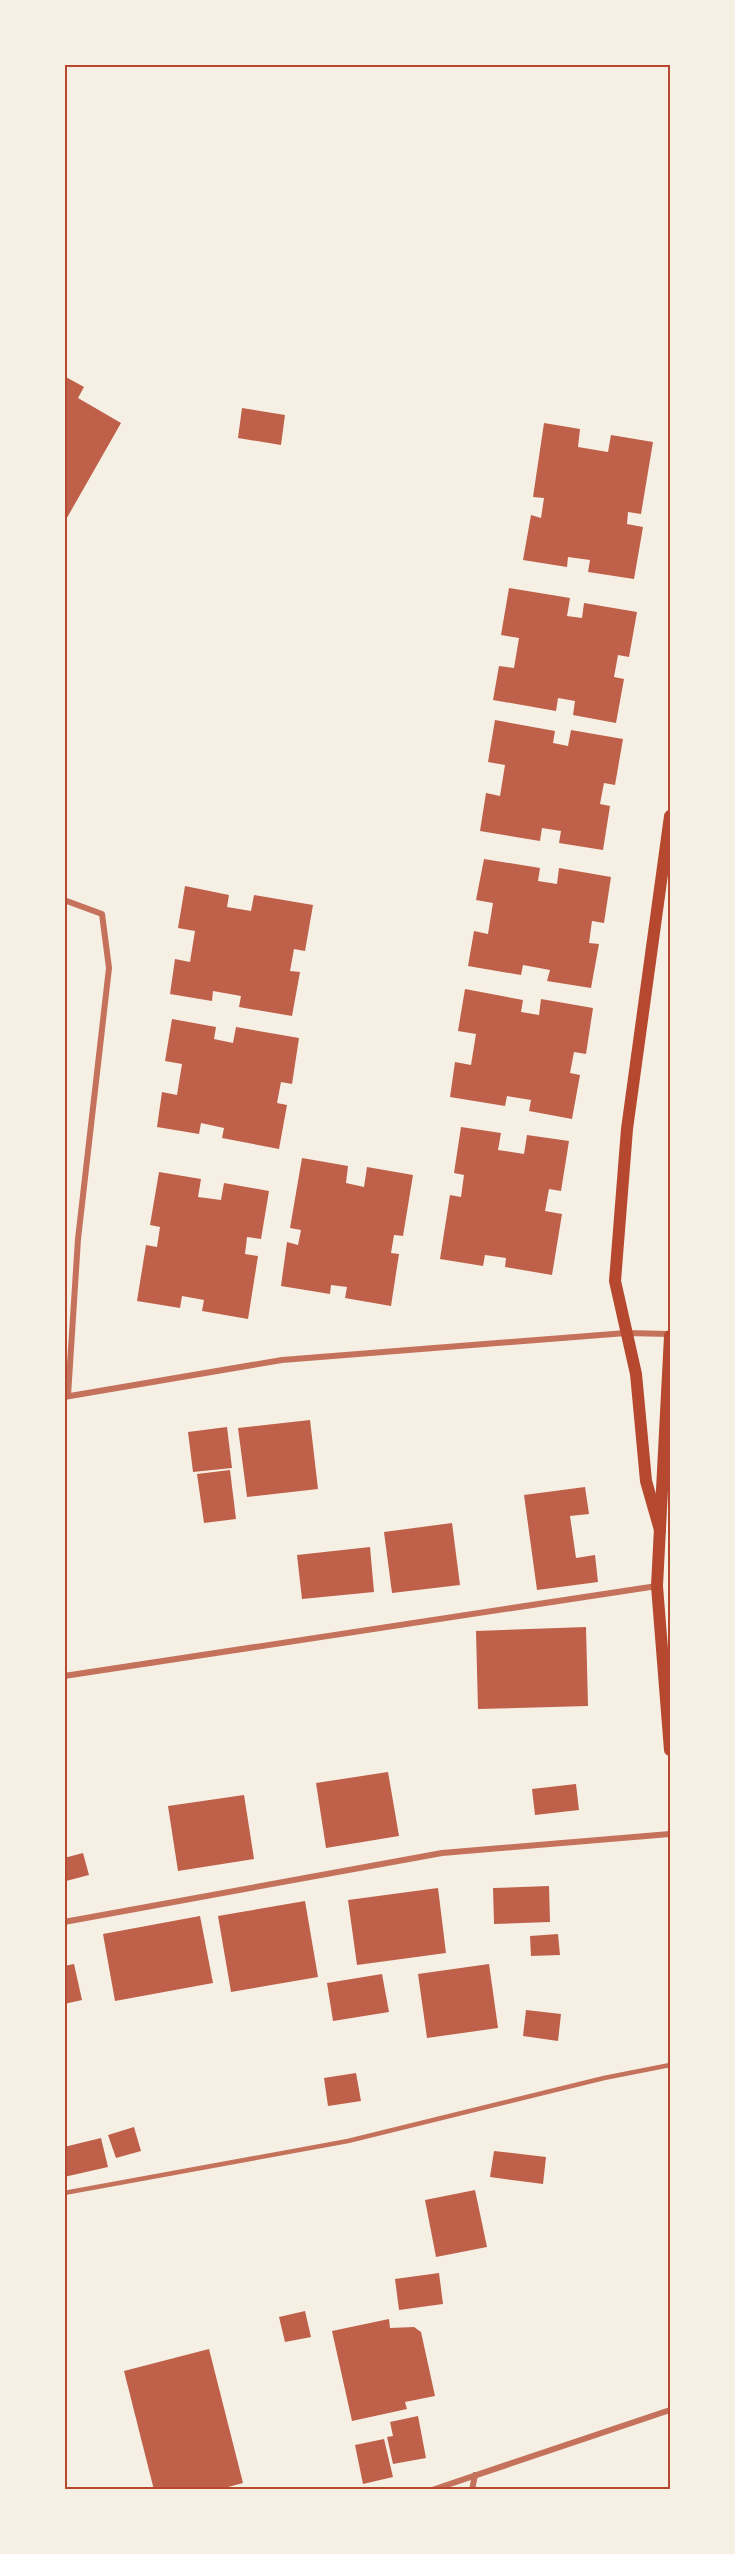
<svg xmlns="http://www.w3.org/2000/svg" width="735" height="2554" font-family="Arial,sans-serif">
	<rect width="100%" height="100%" fill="#f6efe4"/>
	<g fill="#bf614a">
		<path d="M64,376l20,11 -6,11 43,25 -57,100z"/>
		<path d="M242,408l43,7 -4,30 -43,-7z"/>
		<path d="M544,423l36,6 -2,18 30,5 3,-17 42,7 -12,72 -13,-2 -1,12 16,3 -9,52 -46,-7 2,-12 -22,-3 -1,10 -44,-7 8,-45 10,3 3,-20 -11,-1z"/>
		<path d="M509,588l61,10 -3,18 15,2 2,-15 53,9 -8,45 -11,-2 -4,22 10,2 -8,44 -43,-8 2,-14 -17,-3 -2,13 -63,-11 6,-34 15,2 5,-30 -18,-3z"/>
		<path d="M495,720l60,11 -2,12 15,3 3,-16 52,9 -8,46 -11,-2 -4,21 10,2 -7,44 -44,-7 2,-12 -19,-3 -2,13 -60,-10 6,-38 14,3 5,-31 -17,-3z"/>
		<path d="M484,859l56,9 -2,13 19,3 2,-16 52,9 -7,46 -12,-2 -3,22 10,1 -8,44 -44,-7 3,-11 -27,-5 -2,10 -53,-9 6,-35 14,3 5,-31 -17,-3z"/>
		<path d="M185,886l44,9 -2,12 24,4 3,-16 59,10 -8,46 -11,-2 -4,22 10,1 -8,44 -53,-9 2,-11 -28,-5 -1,10 -42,-7 5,-35 15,3 5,-31 -17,-3z"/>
		<path d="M465,989l58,11 -2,12 18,3 2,-16 52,9 -7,46 -12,-2 -4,21 10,2 -8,44 -43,-8 2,-11 -24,-4 -2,10 -55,-9 5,-35 16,3 5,-31 -18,-3z"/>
		<path d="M172,1019l44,8 -2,12 19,4 3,-16 63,11 -7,46 -11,-2 -4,21 10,2 -8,44 -57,-11 2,-10 -23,-5 -2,11 -42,-7 5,-35 15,3 5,-31 -17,-3z"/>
		<path d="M461,1127l40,6 -3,17 26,4 3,-19 42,6 -8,50 -12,-2 -4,22 17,3 -10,61 -47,-8 1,-9 -21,-3 -2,11 -43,-7 10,-64 11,2 3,-22 -10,-2z"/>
		<path d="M302,1158l46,8 -2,17 18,4 3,-20 46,8 -10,61 -9,-1 -3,18 8,1 -8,52 -46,-8 2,-11 -16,-2 -1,9 -49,-8 6,-44 11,3 3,-15 -11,-2z"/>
		<path d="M159,1172l42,7 -3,18 23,3 3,-17 45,8 -8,48 -14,-2 -2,17 13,2 -10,63 -46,-8 2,-11 -22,-4 -2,12 -43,-7 9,-56 11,2 3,-20 -10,-2z"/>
		<path d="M310,1420l8,69 -71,8 -9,-69z"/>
		<path d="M227,1427l5,41 -39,4 -5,-40z"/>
		<path d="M230,1470l6,49 -32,4 -7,-49z"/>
		<path d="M585,1487l4,27 -19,2 6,42 19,-3 3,27 -61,8 -13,-95z"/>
		<path d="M452,1523l8,62 -68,8 -8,-61z"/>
		<path d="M370,1547l4,45 -72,7 -5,-44z"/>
		<path d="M586,1627l2,79 -110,3 -2,-78z"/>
		<path d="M388,1772l11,64 -73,12 -10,-65z"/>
		<path d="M576,1784l3,26 -44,5 -3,-26z"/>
		<path d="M244,1795l10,64 -76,12 -10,-65z"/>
		<path d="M83,1853l6,22 -23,6 -2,-23z"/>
		<path d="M549,1886l1,36 -56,2 -1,-36z"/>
		<path d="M438,1888l8,65 -89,12 -9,-65z"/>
		<path d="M305,1901l13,76 -87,15 -13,-76z"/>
		<path d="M200,1916l13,67 -98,18 -12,-67z"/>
		<path d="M558,1934l2,21 -29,1 -1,-20z"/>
		<path d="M74,1964l8,36 -18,4v-38z"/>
		<path d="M489,1964l9,64 -71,10 -9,-64z"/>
		<path d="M382,1974l7,38 -56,9 -6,-38z"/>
		<path d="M526,2010l35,4 -3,27 -35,-5z"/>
		<path d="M356,2073l5,28 -33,5 -4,-28z"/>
		<path d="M134,2127l7,24 -25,7 -8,-23z"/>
		<path d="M101,2138l7,29 -44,10v-30z"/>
		<path d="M494,2151l52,6 -3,27 -53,-7z"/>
		<path d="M475,2190l12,57 -51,10 -11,-57z"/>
		<path d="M439,2273l4,31 -44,6 -4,-31z"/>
		<path d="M305,2311l6,26 -26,5 -6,-25z"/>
		<path d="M389,2319l1,9 24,-1 7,5 14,64 -30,6 2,7 -55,12 -20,-90z"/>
		<path d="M209,2349l34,134 -26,7h-63l-30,-119z"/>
		<path d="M418,2416l8,42 -33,6 -6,-27 6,-1 -3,-14z"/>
		<path d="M384,2439l9,38 -30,7 -8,-39z"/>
	</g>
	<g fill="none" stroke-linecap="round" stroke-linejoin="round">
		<path stroke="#c5725c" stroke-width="4.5" d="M64,2193l284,-52 256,-63 66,-13"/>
		<g stroke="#c5725c" stroke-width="6">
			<path d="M64,900l38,14 7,54 -31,271 -10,157"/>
			<path d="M64,1397l218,-37 344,-27 44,1"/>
			<path d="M64,1676l593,-90"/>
			<path d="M64,1922l378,-69 228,-19"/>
			<path d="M432,2490l238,-80"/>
			<path d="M472,2490l3,-15"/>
		</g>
		<g stroke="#b5482f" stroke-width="12">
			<path d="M670,1336l-13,250 13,164"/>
			<path d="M660,1530l-14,-49 -10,-107 -21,-93 12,-152 43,-313"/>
		</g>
	</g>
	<rect width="735" height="2554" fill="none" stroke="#f6efe4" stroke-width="132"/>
	<rect x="66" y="66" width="603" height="2422" fill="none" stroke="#b5482f" stroke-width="2"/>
</svg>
